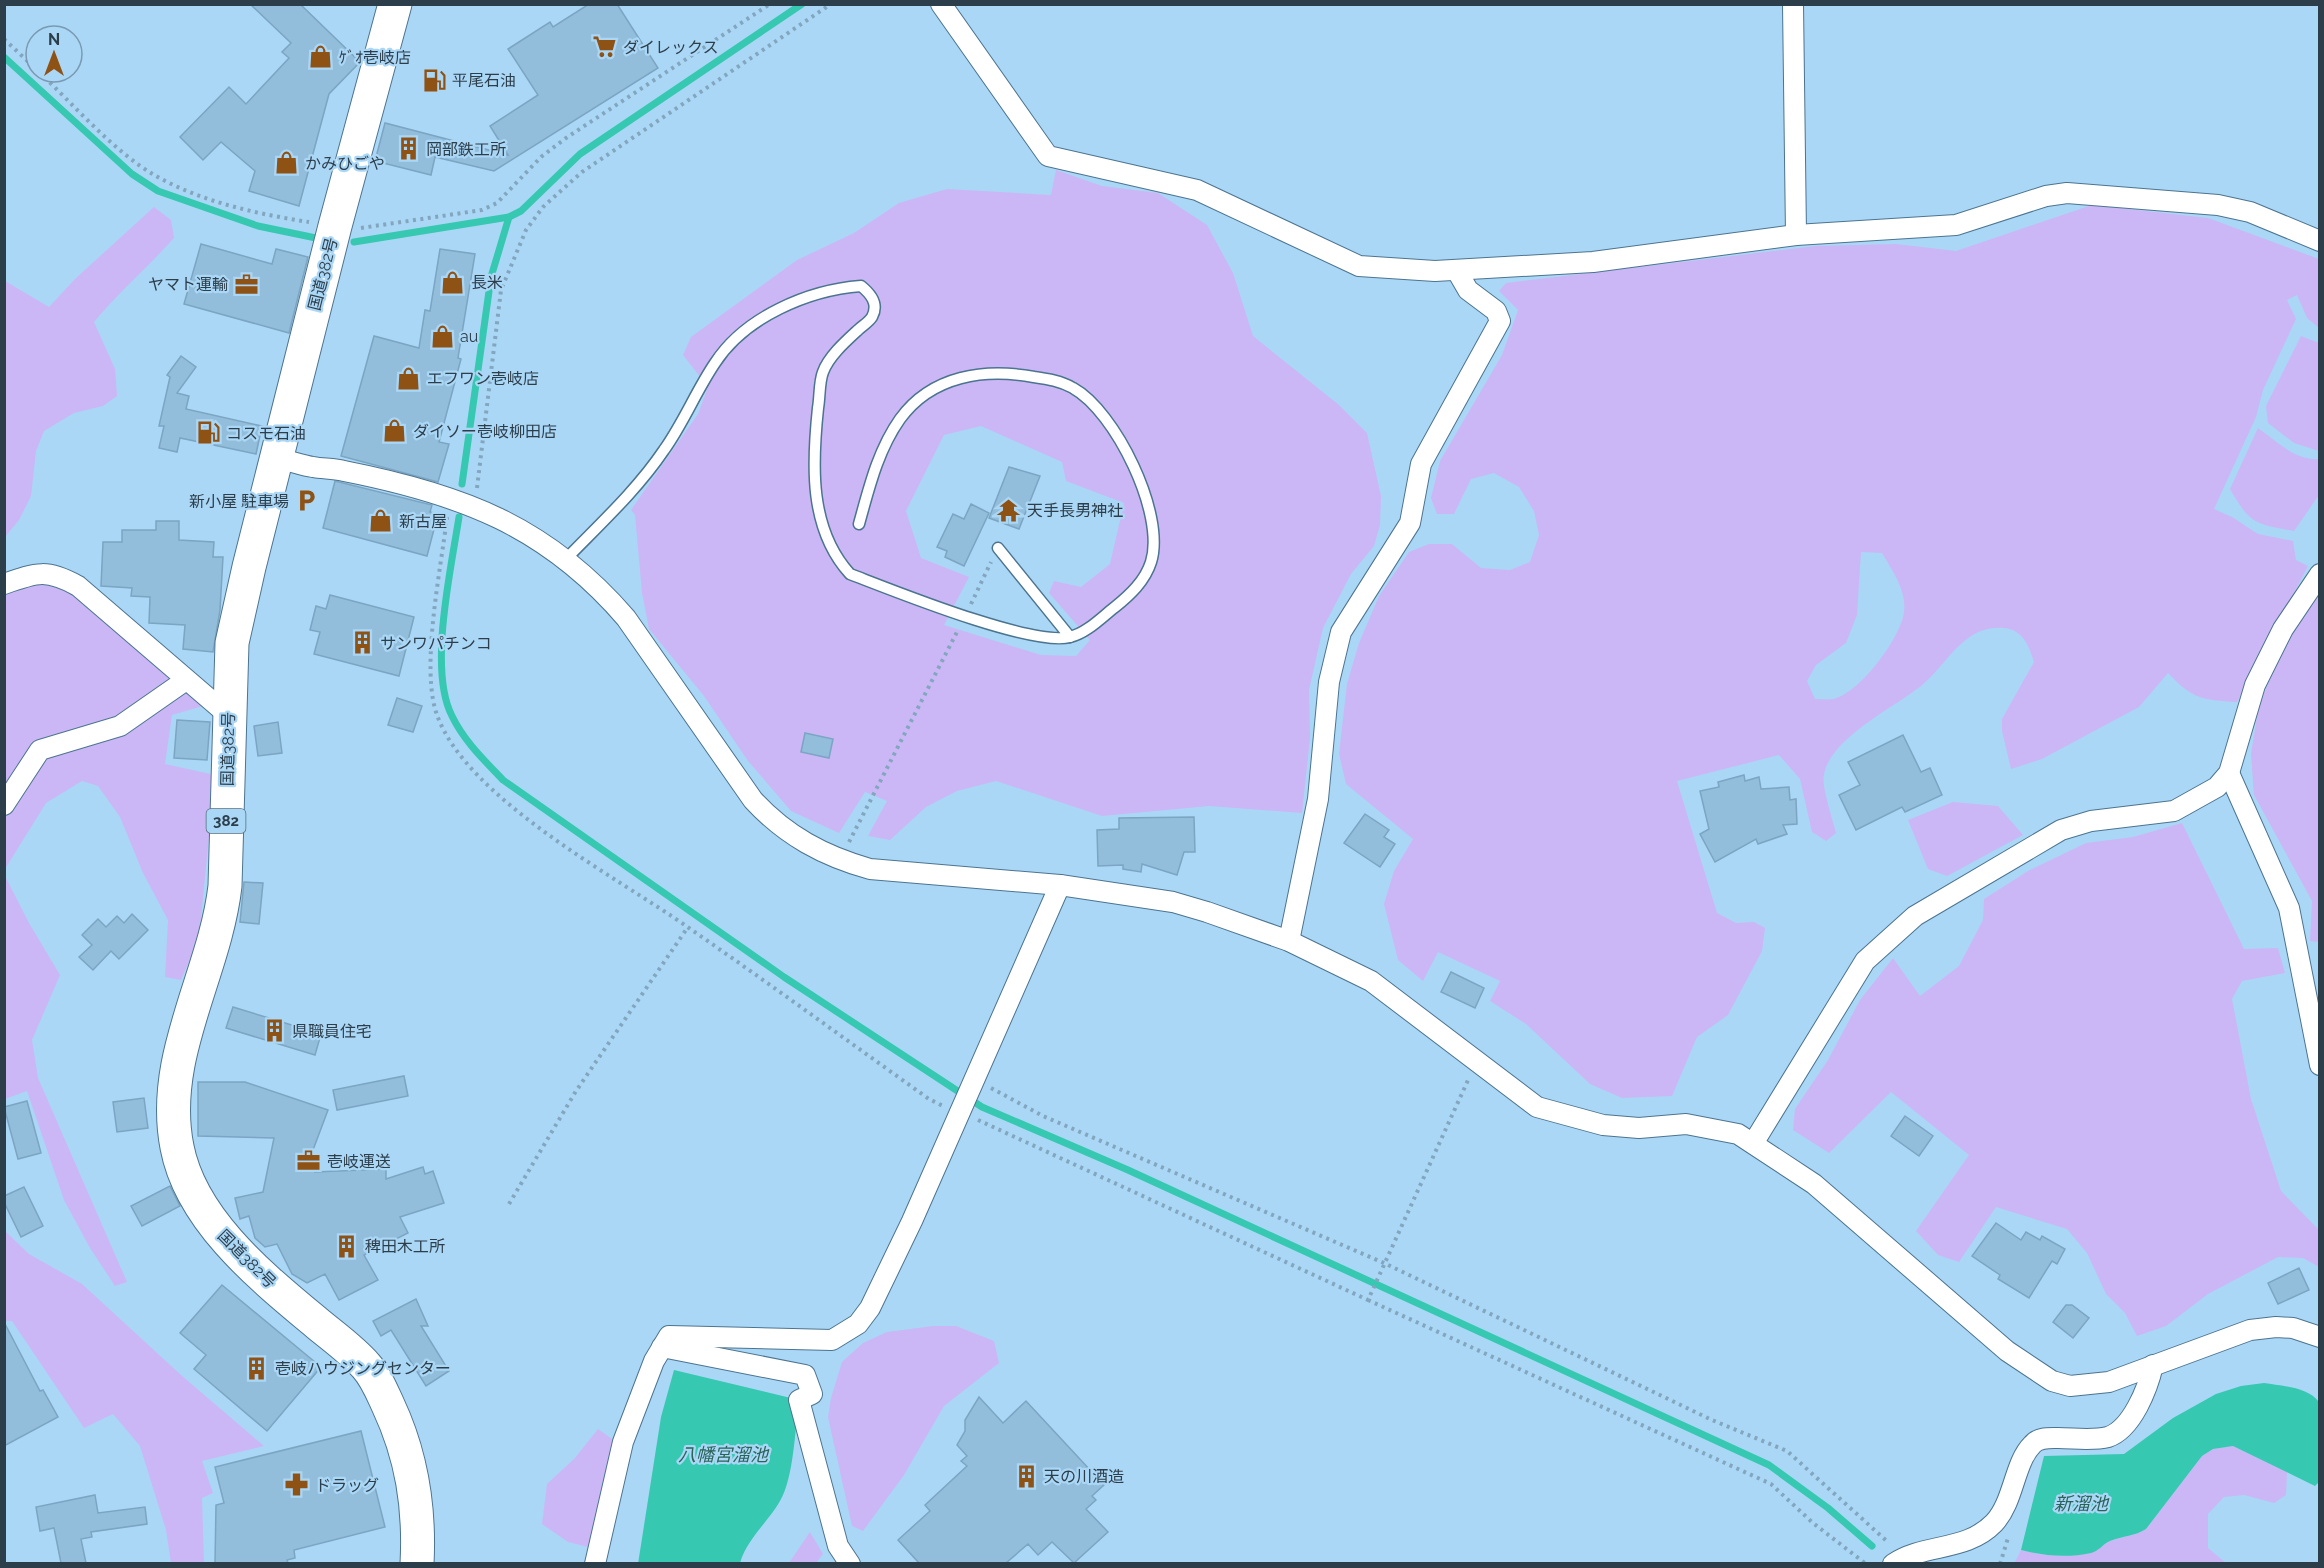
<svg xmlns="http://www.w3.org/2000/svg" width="2324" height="1568" font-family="Raleway,'Noto Sans JP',sans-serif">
	<rect width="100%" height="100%" fill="#abd7f6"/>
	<g fill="#cbb7f5" fill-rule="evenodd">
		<path d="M1056,170l46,16 56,7 49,32 26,48 20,63 86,69 28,28 14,63 -1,29 -6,21 -23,28 -28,54 -14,62 1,48 -8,75 -93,-7 -107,10 -106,-35 -39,10 -31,16 -36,33 -22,-4 19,-35 -22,-9 -26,41 -48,-22 -43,-50 -44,-65 -55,-67 -7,-36 -7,-78 -4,-5 67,-96 10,-27 -25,-32 8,-18 106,-77 57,-27 45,-30 48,-14 104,6zM981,426l81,36 4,19 58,22 -14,61 -29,23 -27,-6 -5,12 41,47 -14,16 -35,-1 -97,-30 25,-48 -48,-19 -15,-47 38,-76z"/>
		<path d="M2092,205l116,13 111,41v69l-12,-10 -10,-23 -10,5 9,19 -33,71 -7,27 -42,92 18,8 26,17 35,7 3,19 12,6 -71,136c-36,-2 -44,-3 -69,-29l-29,34 -97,52 -31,10 -9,-38v-12l32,-57c-5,-17 -12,-33 -31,-34 -39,-4 -56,37 -82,58 -28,22 -90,52 -97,88 -3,12 9,46 12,59l-10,8 -14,-9 -12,-53 -21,-24 -102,26 40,132 19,10 18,-1 11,6 -3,23 -34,64 -31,22 -25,59 -50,2 -32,-14 -64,-60 -36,-23 10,-20 -62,-29 -15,29 -25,-21 -14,-56 10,-33 19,-32 -67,-55 -7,-30 8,-70 12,-41 20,-47 30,-44 20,-8h23l29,24 29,2 20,-8 9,-27 -5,-24 -15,-24 -25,-14 -23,6 -17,35h-17l-6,-16 9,-37 62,-106 16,-45 -19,-19 7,-8 310,-37 80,-2 60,7zM1861,552l21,1c10,17 25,38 22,59 -3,26 -45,82 -71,87 -5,1 -13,0 -18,0l-8,-18 9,-16 30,-22 11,-28z"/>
		<path d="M154,207l17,13 3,18c-26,29 -55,54 -80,84l21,47 2,27 -14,10 -29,7 -30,18 -8,20 -5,45 -12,24 -14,17v-256l44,26 26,-28z"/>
		<path d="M2301,336l18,7v108l-25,-8 -26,-20 -2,-17z"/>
		<path d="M2258,428c18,13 38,33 61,31v36l-25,36c-39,-7 -44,-7 -64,-42z"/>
		<path d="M50,579l20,11 133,116 -31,9 -7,49 50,11 -16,163 -18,42 -16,-3 3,-57 -25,-47 -23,-56 -22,-31 -16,-5 -36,22 -41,66v-277z"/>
		<path d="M2319,589l1,350 -3,3 -7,-1 2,-40 -58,-106 -3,-41 8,-49 32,-77z"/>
		<path d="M1953,802l45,4 25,29 -76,41 -19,-7 -20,-49z"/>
		<path d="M2182,823l62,126 34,-1 7,25 -43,8 -10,18 19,100 30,92 38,39v37l-16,-9 -25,-1 -70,37 -42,32 -29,10 -12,-23 -19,-19 -19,-41 -20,-24 -71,-22 -37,55 -21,-7 -22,-24 53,-76 -78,-63 -62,61 -36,-23 2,-21 33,-49 32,-60 33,-42 27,38 39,-30 24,-46 1,-21 44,-28 58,-28 47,-6z"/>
		<path d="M4,874l25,49 31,52 -28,65 6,38 89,204 -12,4 -25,-38 -26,-48 -37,-109 -22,8z"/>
		<path d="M4,1230l25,24 53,30 99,91 83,71 -62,15 11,32 -11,5 2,65h-33l-5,-33 -26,-84 -27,-32 -29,14 -72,-107h-7z"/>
		<path d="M933,1326h23l38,15 5,22 -55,43 -40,69 -41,56 -11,-5 -24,-109 3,-19 11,-36 21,-19 24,-11z"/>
		<path d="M598,1429l17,12 -20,91 -7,15 -20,-5 -26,-18 5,-40 28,-26z"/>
		<path d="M2233,1446l54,26 -1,23 -12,8 -30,-8 -20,2 -16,17v34l18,15 -212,1 7,-14c25,6 53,9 78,-2 4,-1 7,-6 12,-7 12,-5 24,-5 35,-12l56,-73 11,-7z"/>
		<path d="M810,1532l13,22 -7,9h-27z"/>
	</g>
	<g fill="#36c8b1">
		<path d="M674,1370l125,30c-4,28 -5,77 -19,101 -12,21 -33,38 -40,62l-102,1 23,-147z"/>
		<path d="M2264,1383c18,3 44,4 55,19v80l-4,4 -82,-40 -20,3 -11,7 -56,73c-11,7 -23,7 -36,12 -7,3 -11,10 -19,12 -23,5 -48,3 -70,-3l23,-94 80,-2 49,-36 43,-24 25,-8z"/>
	</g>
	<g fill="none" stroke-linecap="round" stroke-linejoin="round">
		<g stroke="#36c8b1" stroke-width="7">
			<path d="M4,57l128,117 26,17 100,35 58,12"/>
			<path d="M354,242l155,-25 12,-6 59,-57 222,-150"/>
			<path d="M462,484l29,-207 18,-60"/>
			<path d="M459,517c-8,52 -31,153 -7,199 12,25 32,44 51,64l281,197 198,130 146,63 641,295 59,43 44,38"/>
		</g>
	</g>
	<g fill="#92bddb" stroke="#7ba5c2" stroke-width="1.5">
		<path d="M250,4h50l60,58 -31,32 -30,112 -50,-15 6,-20 -34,-29 -18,18 -23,-23 49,-50 17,17 43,-46 -7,-6 9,-9z"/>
		<path d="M589,4h28l41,64 -164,103 -59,-14 -4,18 -56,-14 10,-38 123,32 -18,-29 48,-31 -30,-46 42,-27 3,5z"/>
		<path d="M201,244l71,20 4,-15 32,8 -19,76 -105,-29z"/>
		<path d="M440,249l35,5 -17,104 3,1 -22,83 10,2 -11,38 -97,-26 33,-120 45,12 6,-38 5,1z"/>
		<path d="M181,356l15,11 -19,26 12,3 -3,13 76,17 -6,28 -76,-16 -3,14 -18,-4 5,-22h-5l11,-49 -3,-2z"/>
		<path d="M1009,467l31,9 -21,53 -30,-11z"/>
		<path d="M335,481l97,24 -2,7 8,2 -11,42 -104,-28z"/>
		<path d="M971,504l18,9 -25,53 -19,-9 2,-6 -10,-4 16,-33 11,5z"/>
		<path d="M156,521h23v19l35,2 -1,15h10l-3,53 -7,42 -30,-3 2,-24 -36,-2 1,-26 -19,-1 1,-8 -31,-2 2,-44h19v-12h34z"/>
		<path d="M330,595l84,22 -15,59 -85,-22 6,-22 -10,-2 6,-24 10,3z"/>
		<path d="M397,698l25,8 -9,26 -25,-7z"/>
		<path d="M177,720l33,2 -3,38 -33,-2z"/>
		<path d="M278,722l4,31 -24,3 -4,-30z"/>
		<path d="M805,733l28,6 -4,19 -28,-6z"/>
		<path d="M1903,735l18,37 9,-4 12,27 -37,17 -3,-5 -46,23 -17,-35 21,-10 -12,-23z"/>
		<path d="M1744,775l1,6 14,-4 2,12 28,-2 1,13 6,-1 1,25 -14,1 4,9 -29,10 -2,-5 -41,23 -15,-28 9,-5 -9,-38 19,-4 -1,-5z"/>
		<path d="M1365,814l24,16 -5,7 11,7 -15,23 -36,-24z"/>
		<path d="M1194,817l1,35h-11l-7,23 -35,-11 -1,8 -18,-3v-4l-25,1 -1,-36 22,-1v-11z"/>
		<path d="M244,882l19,1 -4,41 -19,-2z"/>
		<path d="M132,914l16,16 -29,29 -8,-8 -18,19 -14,-13 13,-12 -10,-10 16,-16 8,8 11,-11 7,7z"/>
		<path d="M1451,972l33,16 -9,20 -34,-16z"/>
		<path d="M233,1007l88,27 -6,21 -89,-27z"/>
		<path d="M404,1076l4,20 -71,14 -4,-20z"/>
		<path d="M198,1082h47l83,28 -18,48 8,2 -3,12 71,-3v10l37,-12 2,7 8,-3 11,32 -44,14 8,16 -44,22 14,25 -39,20 -14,-26 -18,9 -15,-9 -15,-30 -12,3 -10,-9 -6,-22 -9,3 -5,-21 28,-6 11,-54 -76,-2z"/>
		<path d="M144,1098l4,30 -31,4 -4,-30z"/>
		<path d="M27,1101l14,52 -23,6 -14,-52z"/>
		<path d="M1905,1116l28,20 -14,20 -28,-20z"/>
		<path d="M170,1186l10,20 -38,20 -11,-20z"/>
		<path d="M24,1187l19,39 -22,11 -17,-35v-6z"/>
		<path d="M1996,1223l25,17 5,-8 14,8 2,-4 23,13 -8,15 -5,-3 -23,37 -31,-19 2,-4 -28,-19z"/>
		<path d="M2299,1268l10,22 -31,14 -10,-21z"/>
		<path d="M222,1285l99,82 -54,64 -73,-62 12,-14 -26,-22z"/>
		<path d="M416,1299l12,27h-7l28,45 -23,15 -35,-56 -10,6 -8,-15z"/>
		<path d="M2066,1305h6l17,13 -16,20 -20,-16z"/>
		<path d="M4,1322l36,69 3,-1 15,27 -54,29z"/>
		<path d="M979,1397l24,26 23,-22 78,84 -12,11 4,4 -10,9 22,23 -34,31 -22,-21 -14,13 -10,-11 -22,19h-87l-21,-23 32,-29 -5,-6 42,-39 -6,-5 6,-5 -10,-11 8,-14v-11z"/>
		<path d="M361,1431l24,96 -91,23 1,8 -8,2 1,3h-73l1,-58 8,-2 -9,-36z"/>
		<path d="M95,1495l3,18 47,-6 2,17 -56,8 1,5 -11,2 5,24h-25l-7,-35 -14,3 -4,-24z"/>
	</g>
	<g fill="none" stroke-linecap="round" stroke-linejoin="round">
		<defs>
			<g id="service">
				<path d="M998,548l72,89"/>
				<path d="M566,559c34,-35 71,-69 98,-109 20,-28 32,-59 51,-87 30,-46 93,-73 146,-77 10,8 18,18 11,31 -3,5 -10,9 -14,13 -12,11 -29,26 -35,42 -4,10 -3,25 -5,36 -6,57 -9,121 32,166 42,16 182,73 220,63 17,-4 32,-20 45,-30 15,-12 30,-26 36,-45 15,-48 -36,-151 -78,-174 -12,-7 -25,-9 -39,-11 -49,-9 -102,-2 -134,42 -22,31 -31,69 -41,105"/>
			</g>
			<g id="minor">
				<path d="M941,4l107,152 149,34 162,76 76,5 158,-9 203,-27 160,-10 90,-29 21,-3 151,12 32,7 70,29"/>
				<path d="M1793,4l3,231"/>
				<path d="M277,459c12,1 23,6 36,8 10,2 21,1 31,4 117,23 203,55 282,147l127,182c33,36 71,56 117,69l190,16 113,17 34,10 82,29 82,40 166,126 66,18 36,3 47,-4 52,10 76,50 193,167 45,30 18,5 39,-4 141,-52 26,-3 17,1 27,9"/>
				<path d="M4,584c34,-12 43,-15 74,2l150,129"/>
				<path d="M2229,773l60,135 31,157"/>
				<path d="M4,805l36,-55 80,-24 66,-46"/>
				<path d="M1289,941l29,-142 11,-117 12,-50 69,-109 11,-59 79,-143 -4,-10 -28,-21 -11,-19"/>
				<path d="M1754,1142l111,-181 50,-45 146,-86 30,-9 83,-10 43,-24 12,-14 26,-88 28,-56 37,-55"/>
				<path d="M662,1347l143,28 7,19 -13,6 39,146 12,18"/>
				<path d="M595,1564l28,-122 31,-81 15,-25 163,4 26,-16 12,-16 42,-87 148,-336"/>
				<path d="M1893,1564c31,-21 73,-12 101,-41 20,-21 20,-60 38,-78 6,-8 17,-7 26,-7 16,0 34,3 50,-1 24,-8 40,-49 45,-72"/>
			</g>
			<path id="trunk" d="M395,4l-60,222 -86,341 -17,76 -7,243c-10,88 -66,170 -48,261 14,74 86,131 141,177 17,14 34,26 48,42 10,11 16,26 22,39 24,51 32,102 29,159"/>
		</defs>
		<use href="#service" stroke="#4b7490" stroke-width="13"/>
		<use href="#minor" stroke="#4b7490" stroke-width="22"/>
		<use href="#trunk" stroke="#4b7490" stroke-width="35"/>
		<g stroke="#83a6bf" stroke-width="4" stroke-dasharray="3 4.5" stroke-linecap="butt">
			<path d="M4,39l32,30"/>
			<path d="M39,72c35,33 75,80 117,104 46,26 101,38 153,46"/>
			<path d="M361,228l121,-18 15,-7 44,-46 25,-19 204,-134"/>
			<path d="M477,488l24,-198 25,-60 17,-23 39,-35 249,-168"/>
			<path d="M447,517c-6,52 -27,151 -10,198 30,84 180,162 252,213 81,56 160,114 240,171l14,7"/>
			<path d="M971,604l20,-42"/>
			<path d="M849,842l109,-212"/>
			<path d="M991,1088l52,28 341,147 328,157 75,31 102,92"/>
			<path d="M978,1120l390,180 101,-222"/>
			<path d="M509,1204l67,-113 112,-164"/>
			<path d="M1368,1300l403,184 42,39 53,41"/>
			<path d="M2000,1564l8,-26"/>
		</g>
		<use href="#service" stroke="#fff" stroke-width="10"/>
		<use href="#minor" stroke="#fff" stroke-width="20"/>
		<use href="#trunk" stroke="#fff" stroke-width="33"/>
	</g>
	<defs>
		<symbol id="supermarket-bare" viewBox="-9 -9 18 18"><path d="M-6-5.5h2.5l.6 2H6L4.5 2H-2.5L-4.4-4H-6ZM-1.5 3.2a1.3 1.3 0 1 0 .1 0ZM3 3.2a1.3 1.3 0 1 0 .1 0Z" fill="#8f5215" stroke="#abd7f6" stroke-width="2.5" paint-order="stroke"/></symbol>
		<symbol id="shop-bare" viewBox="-9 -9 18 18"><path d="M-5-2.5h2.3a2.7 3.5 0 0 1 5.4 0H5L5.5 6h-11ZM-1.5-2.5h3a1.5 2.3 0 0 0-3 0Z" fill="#8f5215" stroke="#abd7f6" stroke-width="2.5" paint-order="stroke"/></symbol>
		<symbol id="fuel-bare" viewBox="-9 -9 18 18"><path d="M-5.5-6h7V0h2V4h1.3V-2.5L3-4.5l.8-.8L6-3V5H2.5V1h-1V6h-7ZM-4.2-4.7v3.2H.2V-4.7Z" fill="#8f5215" stroke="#abd7f6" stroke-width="2.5" paint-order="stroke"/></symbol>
		<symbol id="building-bare" viewBox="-9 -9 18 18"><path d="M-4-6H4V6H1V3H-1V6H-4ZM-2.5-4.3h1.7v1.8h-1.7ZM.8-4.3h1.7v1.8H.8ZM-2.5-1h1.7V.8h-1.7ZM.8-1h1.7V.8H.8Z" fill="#8f5215" stroke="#abd7f6" stroke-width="2.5" paint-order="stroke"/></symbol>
		<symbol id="office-bare" viewBox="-9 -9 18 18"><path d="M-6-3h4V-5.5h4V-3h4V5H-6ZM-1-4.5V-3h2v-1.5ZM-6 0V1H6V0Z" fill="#8f5215" stroke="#abd7f6" stroke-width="2.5" paint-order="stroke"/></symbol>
		<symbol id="parking-bare" viewBox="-9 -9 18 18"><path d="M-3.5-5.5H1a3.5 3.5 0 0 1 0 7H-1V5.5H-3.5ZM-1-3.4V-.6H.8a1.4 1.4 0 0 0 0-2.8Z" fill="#8f5215" stroke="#abd7f6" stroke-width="2.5" paint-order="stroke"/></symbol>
		<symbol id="temple-bare" viewBox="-9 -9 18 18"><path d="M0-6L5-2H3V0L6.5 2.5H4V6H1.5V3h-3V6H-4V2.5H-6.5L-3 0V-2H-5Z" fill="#8f5215" stroke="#abd7f6" stroke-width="2.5" paint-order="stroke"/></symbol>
		<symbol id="pharmacy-bare" viewBox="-9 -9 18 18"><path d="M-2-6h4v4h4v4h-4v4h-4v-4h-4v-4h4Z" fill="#8f5215" stroke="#abd7f6" stroke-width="2.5" paint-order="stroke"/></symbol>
	</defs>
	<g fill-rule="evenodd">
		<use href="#supermarket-bare" x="588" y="30" width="33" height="33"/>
		<use href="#shop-bare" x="304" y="40" width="33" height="33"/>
		<use href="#fuel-bare" x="418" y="64" width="33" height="33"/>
		<use href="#building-bare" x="392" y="132" width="33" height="33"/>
		<use href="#shop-bare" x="270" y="146" width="33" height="33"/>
		<use href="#shop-bare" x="436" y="266" width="33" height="33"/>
		<use href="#office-bare" x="230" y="268" width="33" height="33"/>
		<use href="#shop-bare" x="426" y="320" width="33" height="33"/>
		<use href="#shop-bare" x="392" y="362" width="33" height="33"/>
		<use href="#shop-bare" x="378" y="414" width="33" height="33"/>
		<use href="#fuel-bare" x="192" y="416" width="33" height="33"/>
		<use href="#parking-bare" x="290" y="484" width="33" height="33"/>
		<use href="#temple-bare" x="992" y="494" width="33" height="33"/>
		<use href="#shop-bare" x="364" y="504" width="33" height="33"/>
		<use href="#building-bare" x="346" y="626" width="33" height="33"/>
		<use href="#building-bare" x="258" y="1014" width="33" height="33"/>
		<use href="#office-bare" x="292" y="1144" width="33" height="33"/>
		<use href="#building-bare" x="330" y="1230" width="33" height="33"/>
		<use href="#building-bare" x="240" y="1352" width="33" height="33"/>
		<use href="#building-bare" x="1010" y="1460" width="33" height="33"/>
		<use href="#pharmacy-bare" x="280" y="1468" width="33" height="33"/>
	</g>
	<g text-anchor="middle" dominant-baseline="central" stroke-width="4.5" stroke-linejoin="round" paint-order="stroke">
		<rect fill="#abd7f6" stroke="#536c7e" stroke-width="1.5" x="206.5" y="809" width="39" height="24" rx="4.5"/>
		<g font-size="15" font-weight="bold" fill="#2d3e4b">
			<text x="226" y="821">382</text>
		</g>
		<g font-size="16" fill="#2d3e4b" stroke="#abd7f6" text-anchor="start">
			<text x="623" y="47">ダイレックス</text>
			<text x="339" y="57">ｹﾞｵ壱岐店</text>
			<text x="452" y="80">平尾石油</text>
			<text x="426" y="149">岡部鉄工所</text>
			<text x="305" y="163">かみひごや</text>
			<text x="471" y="282">長米</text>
			<text x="228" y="284" text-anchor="end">ヤマト運輸</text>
			<text x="460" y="336">au</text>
			<text x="427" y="378">エフワン壱岐店</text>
			<text x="413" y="431">ダイソー壱岐柳田店</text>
			<text x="226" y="433">コスモ石油</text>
			<text x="289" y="501" text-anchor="end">新小屋 駐車場</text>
			<text x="1027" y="510">天手長男神社</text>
			<text x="399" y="521">新古屋</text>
			<text x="380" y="643">サンワパチンコ</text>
			<text x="292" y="1031">県職員住宅</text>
			<text x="327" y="1161">壱岐運送</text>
			<text x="365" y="1246">稗田木工所</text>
			<text x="275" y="1368">壱岐ハウジングセンター</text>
			<text x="1044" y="1476">天の川酒造</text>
			<text x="315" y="1485">ドラッグ</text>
		</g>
		<g font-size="16" fill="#2d3e4b" stroke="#abd7f6">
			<text transform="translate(323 274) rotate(-76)">国道382号</text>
			<text transform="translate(228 749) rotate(-89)">国道382号</text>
			<text transform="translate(247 1259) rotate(45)">国道382号</text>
		</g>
		<g font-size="18" font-style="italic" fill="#2a6358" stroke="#abd7f6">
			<text x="723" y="1454">八幡宮溜池</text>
			<text x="2081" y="1503">新溜池</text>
		</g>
	</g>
	<rect width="2324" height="1568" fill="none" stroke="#2d3e4b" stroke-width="12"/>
	<g transform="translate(54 54)"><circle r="28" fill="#abd7f6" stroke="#799ab2" stroke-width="1.5"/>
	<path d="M0-4.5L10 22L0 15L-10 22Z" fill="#8f5215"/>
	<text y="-9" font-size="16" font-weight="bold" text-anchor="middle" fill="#2d3e4b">N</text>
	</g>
</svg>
